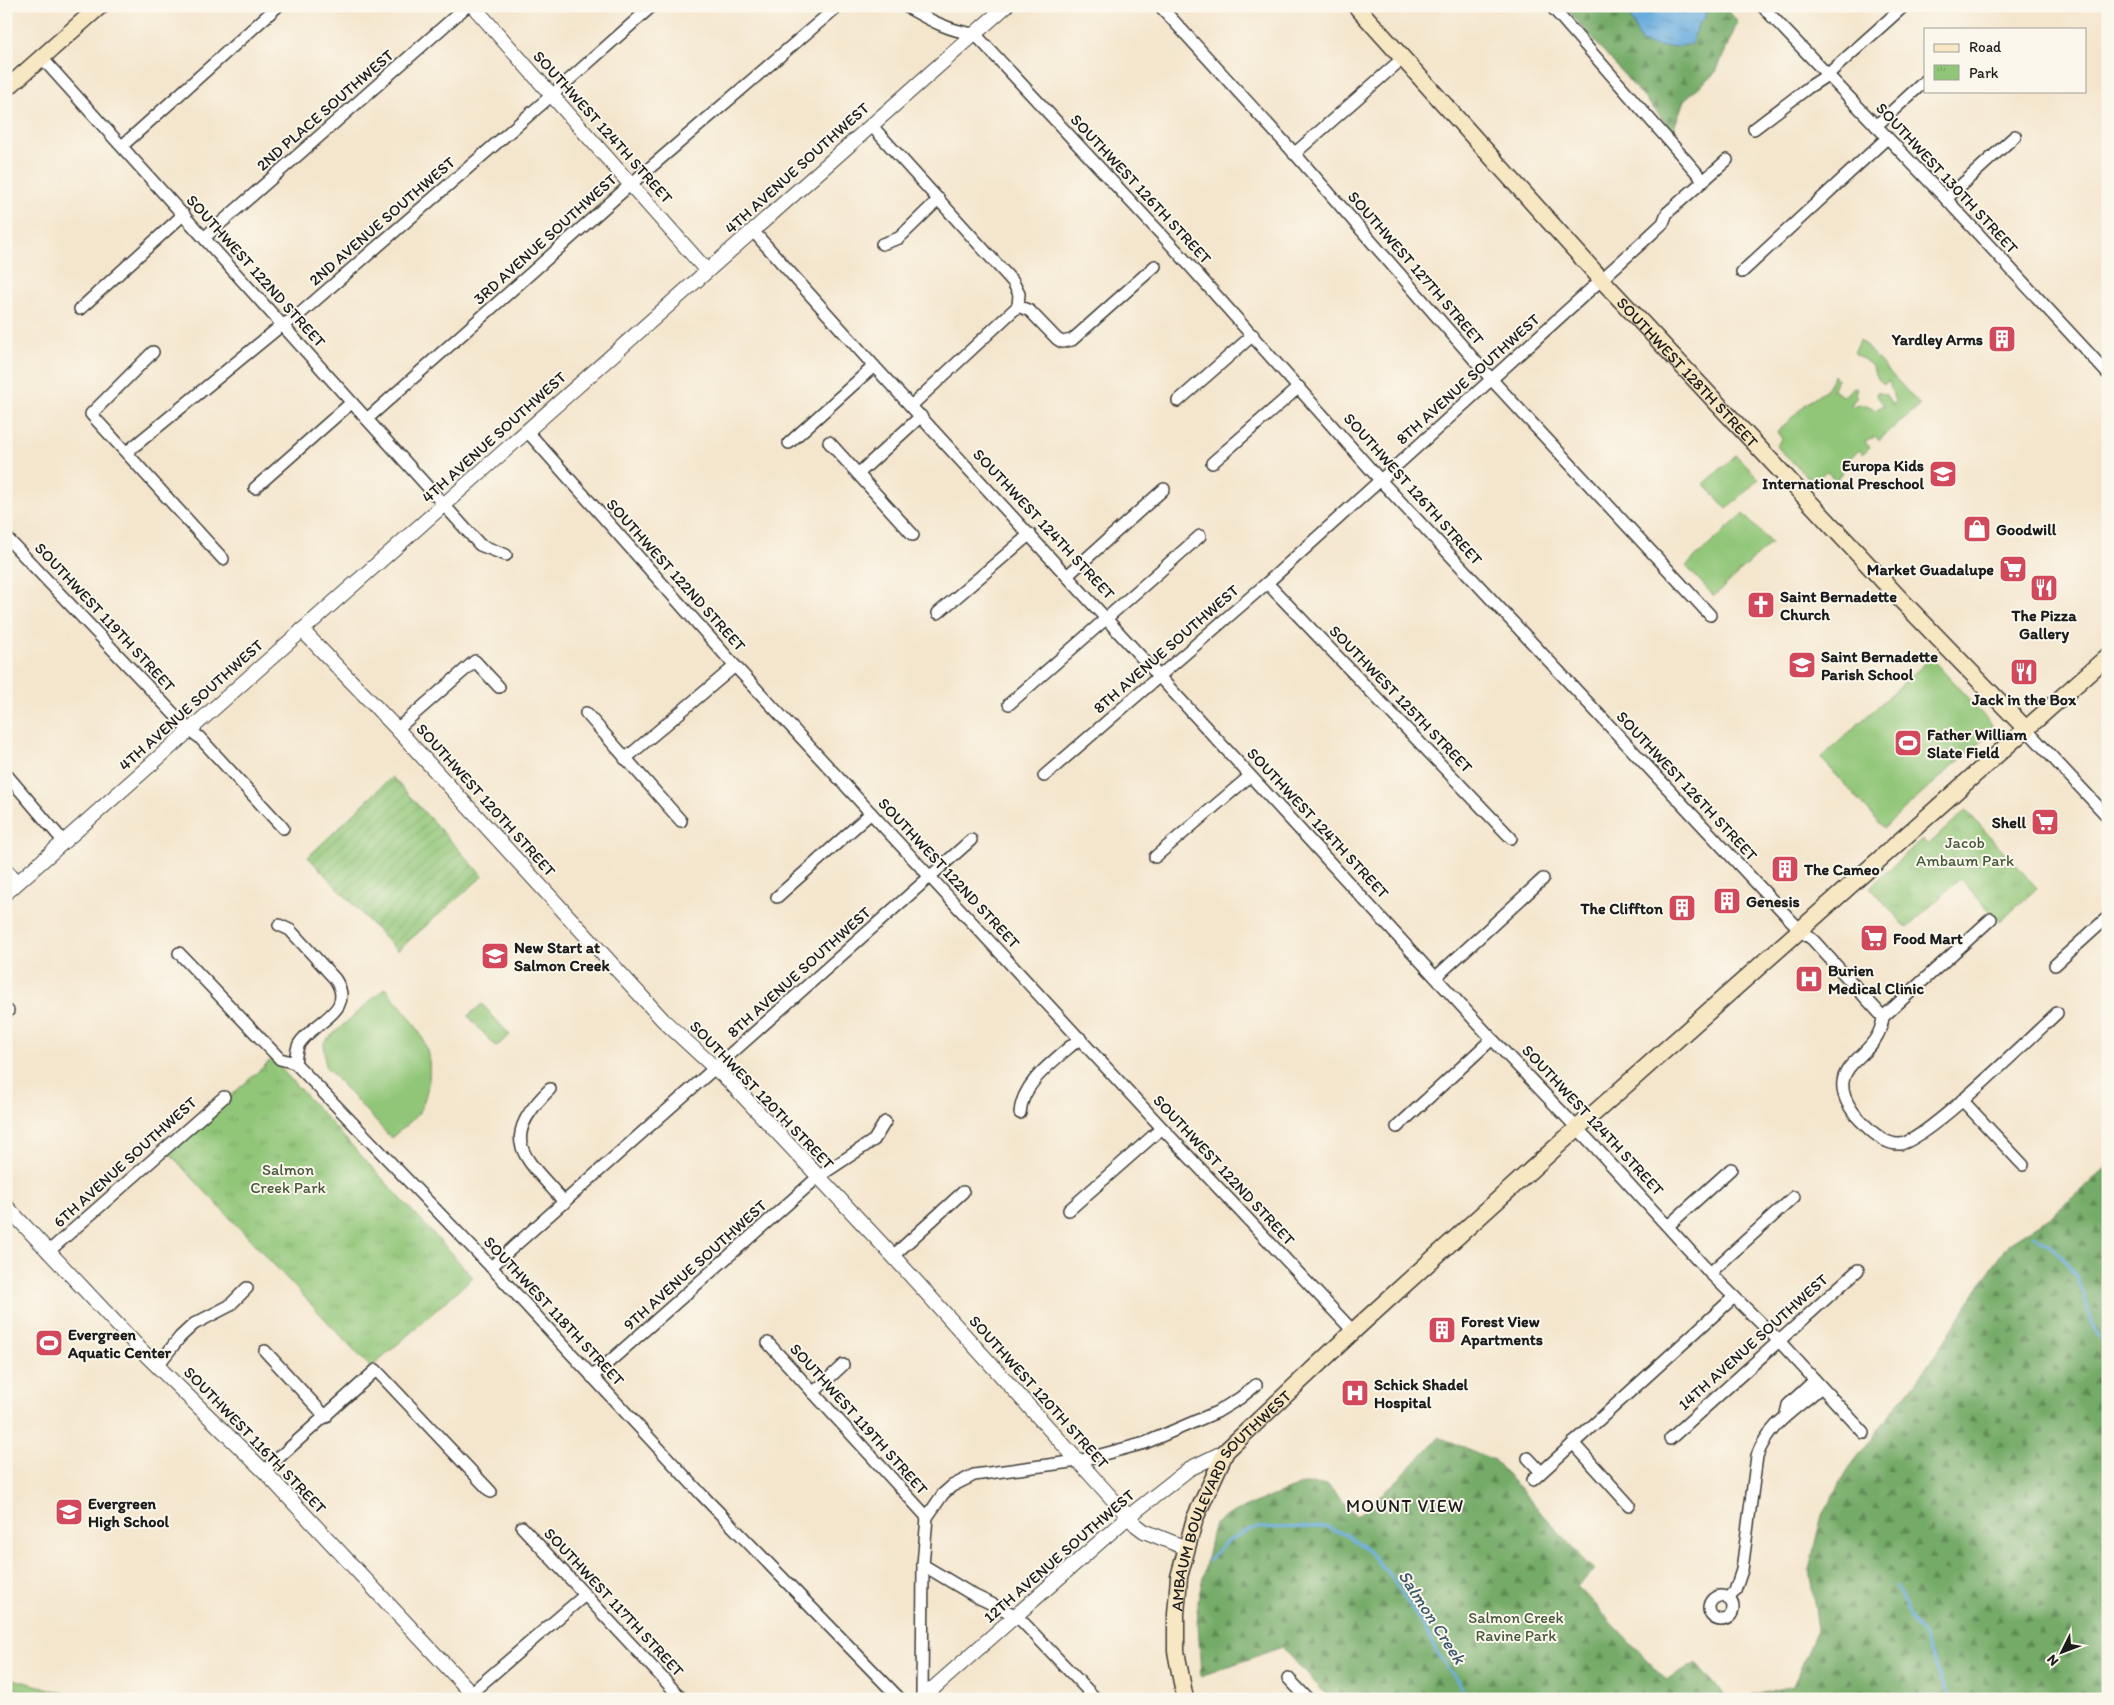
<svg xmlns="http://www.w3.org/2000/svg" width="2114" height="1705" font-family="Itim,sans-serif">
	<defs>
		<pattern id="forest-firs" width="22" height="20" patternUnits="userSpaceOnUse" patternTransform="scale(1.25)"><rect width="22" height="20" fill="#74ab68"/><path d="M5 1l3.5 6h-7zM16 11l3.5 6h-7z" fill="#5e8a55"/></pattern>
		<pattern id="park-tufts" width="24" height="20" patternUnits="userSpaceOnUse" patternTransform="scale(1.25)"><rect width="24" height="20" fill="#91c678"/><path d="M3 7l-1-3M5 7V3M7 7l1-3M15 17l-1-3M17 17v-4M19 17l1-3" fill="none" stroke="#7caa67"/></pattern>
		<pattern id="garden-furrows" width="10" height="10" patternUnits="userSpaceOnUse" patternTransform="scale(1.25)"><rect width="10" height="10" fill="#91c678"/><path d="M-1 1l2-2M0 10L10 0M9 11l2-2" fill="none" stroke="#7caa67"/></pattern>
		<pattern id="water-ripples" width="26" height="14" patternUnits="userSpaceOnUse" patternTransform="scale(1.25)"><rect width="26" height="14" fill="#69acde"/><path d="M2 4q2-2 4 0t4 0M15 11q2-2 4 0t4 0" fill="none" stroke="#568bb3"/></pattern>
	</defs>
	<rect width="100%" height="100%" fill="#fbf7ec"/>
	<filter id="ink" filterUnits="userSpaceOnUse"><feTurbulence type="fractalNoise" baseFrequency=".02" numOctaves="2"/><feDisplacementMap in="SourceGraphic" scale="10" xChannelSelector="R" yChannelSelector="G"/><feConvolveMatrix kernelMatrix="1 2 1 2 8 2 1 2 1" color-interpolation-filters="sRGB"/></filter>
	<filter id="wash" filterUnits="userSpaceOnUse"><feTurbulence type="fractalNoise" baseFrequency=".0096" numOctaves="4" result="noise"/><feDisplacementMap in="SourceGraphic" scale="20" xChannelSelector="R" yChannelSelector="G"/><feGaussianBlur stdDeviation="1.12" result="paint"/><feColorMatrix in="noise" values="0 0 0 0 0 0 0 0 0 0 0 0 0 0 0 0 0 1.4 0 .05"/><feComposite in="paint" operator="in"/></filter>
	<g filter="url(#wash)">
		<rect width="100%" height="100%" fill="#f4e6cd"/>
		<g fill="#91c678" stroke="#56714a">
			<path d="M1860,340l60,65 -41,35 -4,-3 -10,5 5,5 -7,7 -3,-4 -17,13 3,4 -10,13 -10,-9 -12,12 -38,-37 6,-7 -5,-7 29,-28 20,-14 8,-15 3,3 -4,11 10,8 11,-10 3,2 -2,4 2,3 -6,9 2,2c9,-4 15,-3 22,3l9,-5 -8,-10 1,-3 9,3 6,9 3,-2 -6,-21 -5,3 -6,-5 -7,-14 -18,-13z"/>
			<path d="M1736,455l23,24 -32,30 -23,-25z"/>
			<path d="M1743,514l28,29 -57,53 -28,-30z"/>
			<path d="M1931,658l64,70 -111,100 -63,-70z"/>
			<path d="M385,988c27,31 53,57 42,102 -2,8 -5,19 -10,25 -8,9 -18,16 -26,23l-66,-72 -1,-24z"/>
			<path d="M482,1004l28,31 -14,12 -28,-31z"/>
			<path d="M6,1677l73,20 6,2h-33l-46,-13z"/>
		</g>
		<g fill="url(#forest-firs)" stroke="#486442">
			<path d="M1564,6h61l16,36 54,-9c4,-12 10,-13 12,-27h17l14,16 -22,50 -32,28 -11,31z"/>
			<path d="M2108,1166v533h-370l55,-13 25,-58 -9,-59 13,-54 27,-47 88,-115 46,-73 26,-37 45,-29z"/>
			<path d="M1439,1437l55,23 100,111 -17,15 90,95 29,-18 32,36h-398l-48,-52 -81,29 -4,-71 17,-80 21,-14 69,-27 24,1 28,32 46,-41z"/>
		</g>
		<g fill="url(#park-tufts)" stroke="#56714a">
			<path d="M1966,810l71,78 -37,34 -40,-43 -53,49 -37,-41 52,-48 6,6z"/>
			<path d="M272,1059l201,218 -102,91 -203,-216z"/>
		</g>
		<path fill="url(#garden-furrows)" stroke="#56714a" d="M392,777l91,99 -86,75 -89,-94z"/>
		<path fill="url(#water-ripples)" stroke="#42647d" d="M1625,6h82l-2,12 -7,7 -7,19c-17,4 -33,4 -50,-2z"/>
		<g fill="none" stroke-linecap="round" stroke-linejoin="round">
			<g stroke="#69acde" stroke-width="3">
				<path d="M2033,1235l17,10 27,30 19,59 12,13"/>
				<path d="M1208,1561l17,-18 17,-10 13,-5 72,-1 24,10 17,14 23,26 33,50 12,24 34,48"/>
				<path d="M1896,1586l15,33 11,14 27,66"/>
			</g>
		</g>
	</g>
	<g filter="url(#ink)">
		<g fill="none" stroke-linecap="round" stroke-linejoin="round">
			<defs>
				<g id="minor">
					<path d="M905,6c23,13 43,25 70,28l200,215 206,232 419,449 13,10 70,77"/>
					<path d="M1160,6l136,149 196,225 218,235"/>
					<path d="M1551,6l153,175"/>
					<path d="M1762,6l184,193 162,175"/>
					<path d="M42,58c146,163 292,325 438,487l26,10"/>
					<path d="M871,125l142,157 6,12 -1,12"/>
					<path d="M1876,126l49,-45"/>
					<path d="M1754,129l55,-42 17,-11 78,-70"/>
					<path d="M122,146l156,-140"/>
					<path d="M1294,154l109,-96"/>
					<path d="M1946,199l69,-63"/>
					<path d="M753,231l121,135 618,673 105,110 113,124 69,68 85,92"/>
					<path d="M205,237l262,-231"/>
					<path d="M882,244l17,-6 40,-39"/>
					<path d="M1742,272l145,-134"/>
					<path d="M1018,306l12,5 27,28 5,3 10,-2 83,-74"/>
					<path d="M80,309l104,-95"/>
					<path d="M153,352l-62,62 132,145"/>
					<path d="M1178,401l75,-66"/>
					<path d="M911,406l107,-100"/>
					<path d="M367,419l264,-235 207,-178"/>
					<path d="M527,431l208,235 427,462 191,203"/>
					<path d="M829,442l84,93"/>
					<path d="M789,443l85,-77"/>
					<path d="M127,452l155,-127 13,-7 257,-223 100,-89"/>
					<path d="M1212,463l87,-76"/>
					<path d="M858,474l63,-58"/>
					<path d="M255,488l96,-85"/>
					<path d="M6,537l183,193 10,7 84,91"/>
					<path d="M1068,575l96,-86"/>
					<path d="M1267,583l244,255"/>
					<path d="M938,613l92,-79"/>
					<path d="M1009,704l191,-168"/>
					<path d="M586,713l95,108"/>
					<path d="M397,729l78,-68 24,26"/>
					<path d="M2027,730l81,87"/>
					<path d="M625,759l110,-93"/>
					<path d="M6,774l58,68"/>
					<path d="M1044,776l223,-193 379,-344 17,-16 4,-10 60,-53"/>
					<path d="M1155,857l95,-81"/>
					<path d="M6,869l13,13"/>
					<path d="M777,897l94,-84"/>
					<path d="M1991,919l-108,98c-3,34 -38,42 -40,65 -2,16 11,33 22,43 9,9 22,20 35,19 25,-2 132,-108 157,-131"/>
					<path d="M279,925l11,5 45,49c22,33 -22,42 -36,65 -3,6 -3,13 -4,19"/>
					<path d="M179,953l101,106 15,4 196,204 211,228 198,204"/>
					<path d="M2055,965l53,-48"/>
					<path d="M1436,977l107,-98"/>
					<path d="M6,1010l2,1"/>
					<path d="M550,1089c-54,53 -25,67 15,114"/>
					<path d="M1962,1100l61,65"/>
					<path d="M1020,1113c2,-32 38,-55 60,-75"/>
					<path d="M1397,1127l95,-88"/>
					<path d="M1069,1210l93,-82"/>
					<path d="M1668,1226l63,-57"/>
					<path d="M48,1252l176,-155"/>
					<path d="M893,1256l70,-64"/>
					<path d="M491,1267l480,-427"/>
					<path d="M1710,1273l84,-76"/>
					<path d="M768,1343l159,174"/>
					<path d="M265,1351l61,66"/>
					<path d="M158,1365l22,-28 14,-13 35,-18 18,-18"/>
					<path d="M592,1377l226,-200 56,-37 11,-18"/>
					<path d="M813,1393l30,-28"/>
					<path d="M1786,1414l2,-9 27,-25"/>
					<path d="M1670,1439l188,-169"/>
					<path d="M1573,1443l56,62"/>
					<path d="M1528,1458l13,14"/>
					<path d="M264,1471l112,-101 115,122"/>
					<path d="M1533,1480l201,-183"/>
					<path d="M522,1527l160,172"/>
					<path d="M923,1565l52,31 42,20 79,83"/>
					<circle cx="1721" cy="1608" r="12"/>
					<path d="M1728,1599l7,-8 7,-21 15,-114c12,-33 40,-47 64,-69"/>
					<path d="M1288,1678l20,21"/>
					<path d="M922,1697l1,-132 4,-48 16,-23 9,-8 22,-11 104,-14 67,-18 72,-31 23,-14 16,-13"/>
					<path d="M464,1699l121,-104"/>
				</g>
				<g id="tertiary">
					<path d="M473,6l234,265"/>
					<path d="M302,630l95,99 266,291 66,61 164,175 243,269 8,6 42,17"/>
					<path d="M6,893l1000,-887"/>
					<path d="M6,1206l136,145 122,120 213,228"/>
					<path d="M921,1699l207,-182 61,-48 37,-18"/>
				</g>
				<g id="secondary">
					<path id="s1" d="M1356,6l245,273 301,322 125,129"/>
					<path d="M6,89l94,-83"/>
					<path id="s2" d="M1185,1699l-9,-48v-37l3,-37 16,-59 31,-67 135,-127 203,-184 544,-484"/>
				</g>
			</defs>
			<use href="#minor" stroke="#3c3a37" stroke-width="14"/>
			<use href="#tertiary" stroke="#3c3a37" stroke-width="16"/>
			<use href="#secondary" stroke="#3c3a37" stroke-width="19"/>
			<use href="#minor" stroke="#fff" stroke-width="11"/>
			<use href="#tertiary" stroke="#fff" stroke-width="14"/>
			<use href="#secondary" stroke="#f8e7c3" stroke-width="16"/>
		</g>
	</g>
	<defs>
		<symbol id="building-square" viewBox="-11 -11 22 22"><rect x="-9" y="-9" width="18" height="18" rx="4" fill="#d1495b" stroke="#fbf7ec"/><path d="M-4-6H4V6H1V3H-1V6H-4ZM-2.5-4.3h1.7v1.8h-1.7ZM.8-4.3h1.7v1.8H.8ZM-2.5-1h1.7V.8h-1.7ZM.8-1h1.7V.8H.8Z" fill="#fff"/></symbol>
		<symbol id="school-square" viewBox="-11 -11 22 22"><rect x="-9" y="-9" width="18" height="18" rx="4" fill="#d1495b" stroke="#fbf7ec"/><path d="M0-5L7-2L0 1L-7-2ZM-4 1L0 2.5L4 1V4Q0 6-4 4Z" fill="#fff"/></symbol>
		<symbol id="shop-square" viewBox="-11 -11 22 22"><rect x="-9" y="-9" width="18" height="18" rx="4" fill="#d1495b" stroke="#fbf7ec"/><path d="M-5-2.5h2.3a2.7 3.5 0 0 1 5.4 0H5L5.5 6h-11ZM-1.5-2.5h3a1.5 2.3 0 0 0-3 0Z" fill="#fff"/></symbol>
		<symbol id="supermarket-square" viewBox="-11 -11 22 22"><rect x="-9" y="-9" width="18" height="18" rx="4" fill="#d1495b" stroke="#fbf7ec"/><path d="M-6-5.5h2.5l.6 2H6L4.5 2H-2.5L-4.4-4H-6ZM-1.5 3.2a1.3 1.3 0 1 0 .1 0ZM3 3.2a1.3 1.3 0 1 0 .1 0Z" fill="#fff"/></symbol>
		<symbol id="restaurant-square" viewBox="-11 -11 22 22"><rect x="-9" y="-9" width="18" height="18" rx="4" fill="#d1495b" stroke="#fbf7ec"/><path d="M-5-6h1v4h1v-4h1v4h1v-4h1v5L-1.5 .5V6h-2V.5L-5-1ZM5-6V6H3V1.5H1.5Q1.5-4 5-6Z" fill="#fff"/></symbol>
		<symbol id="church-square" viewBox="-11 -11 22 22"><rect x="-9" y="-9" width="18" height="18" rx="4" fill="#d1495b" stroke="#fbf7ec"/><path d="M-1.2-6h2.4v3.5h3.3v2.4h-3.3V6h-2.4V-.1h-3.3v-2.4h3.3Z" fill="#fff"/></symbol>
		<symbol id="stadium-square" viewBox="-11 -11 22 22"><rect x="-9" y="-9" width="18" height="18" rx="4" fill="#d1495b" stroke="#fbf7ec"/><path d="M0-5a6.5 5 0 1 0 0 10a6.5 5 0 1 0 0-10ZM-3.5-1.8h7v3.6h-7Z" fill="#fff"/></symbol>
		<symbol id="hospital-square" viewBox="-11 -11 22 22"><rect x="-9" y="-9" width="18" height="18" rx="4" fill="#d1495b" stroke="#fbf7ec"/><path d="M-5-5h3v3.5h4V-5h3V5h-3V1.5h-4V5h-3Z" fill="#fff"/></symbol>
	</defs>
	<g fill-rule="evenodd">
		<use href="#building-square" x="1986" y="323" width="32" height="32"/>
		<use href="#school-square" x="1927" y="458" width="32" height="32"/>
		<use href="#shop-square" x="1961" y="513" width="32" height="32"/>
		<use href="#supermarket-square" x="1997" y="553" width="32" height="32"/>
		<use href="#restaurant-square" x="2028" y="572" width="32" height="32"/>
		<use href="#church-square" x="1745" y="589" width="32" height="32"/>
		<use href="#school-square" x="1786" y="649" width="32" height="32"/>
		<use href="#restaurant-square" x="2008" y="656" width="32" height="32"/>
		<use href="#stadium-square" x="1892" y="727" width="32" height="32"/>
		<use href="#supermarket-square" x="2029" y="806" width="32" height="32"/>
		<use href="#building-square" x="1769" y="853" width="32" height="32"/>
		<use href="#building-square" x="1711" y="885" width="32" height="32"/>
		<use href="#building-square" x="1666" y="892" width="32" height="32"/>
		<use href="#supermarket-square" x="1858" y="922" width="32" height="32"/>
		<use href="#school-square" x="479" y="940" width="32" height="32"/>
		<use href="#hospital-square" x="1793" y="963" width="32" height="32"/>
		<use href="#building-square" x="1426" y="1314" width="32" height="32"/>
		<use href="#stadium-square" x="33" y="1327" width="32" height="32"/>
		<use href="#hospital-square" x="1339" y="1377" width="32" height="32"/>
		<use href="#school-square" x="53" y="1496" width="32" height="32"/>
	</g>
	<g text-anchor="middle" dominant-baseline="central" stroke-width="4" stroke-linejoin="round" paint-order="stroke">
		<g font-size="16" fill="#1c1c1c" stroke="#fbf7ec">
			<text transform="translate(325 110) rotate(-41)">2ND PLACE SOUTHWEST</text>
			<text transform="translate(603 127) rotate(48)">SOUTHWEST 124TH STREET</text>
			<text transform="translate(797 168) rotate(-42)">4TH AVENUE SOUTHWEST</text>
			<text transform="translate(1947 178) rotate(47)">SOUTHWEST 130TH STREET</text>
			<text transform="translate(1141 189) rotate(47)">SOUTHWEST 126TH STREET</text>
			<text transform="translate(382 221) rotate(-41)">2ND AVENUE SOUTHWEST</text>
			<text transform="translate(545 239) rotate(-42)">3RD AVENUE SOUTHWEST</text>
			<text transform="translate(1416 268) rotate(49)">SOUTHWEST 127TH STREET</text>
			<text transform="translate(256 271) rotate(48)">SOUTHWEST 122ND STREET</text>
			<text stroke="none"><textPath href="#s1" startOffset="494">SOUTHWEST 128TH STREET</textPath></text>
			<text transform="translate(1468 379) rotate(-42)">8TH AVENUE SOUTHWEST</text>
			<text transform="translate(494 437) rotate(-42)">4TH AVENUE SOUTHWEST</text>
			<text transform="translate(1413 489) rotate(48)">SOUTHWEST 126TH STREET</text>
			<text transform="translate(1044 524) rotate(47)">SOUTHWEST 124TH STREET</text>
			<text transform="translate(676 575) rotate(48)">SOUTHWEST 122ND STREET</text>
			<text transform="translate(105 617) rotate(47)">SOUTHWEST 119TH STREET</text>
			<text transform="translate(1166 649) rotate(-41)">8TH AVENUE SOUTHWEST</text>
			<text transform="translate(1401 699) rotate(46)">SOUTHWEST 125TH STREET</text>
			<text transform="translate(191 705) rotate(-42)">4TH AVENUE SOUTHWEST</text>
			<text transform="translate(1687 786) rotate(47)">SOUTHWEST 126TH STREET</text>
			<text transform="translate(486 800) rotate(48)">SOUTHWEST 120TH STREET</text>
			<text transform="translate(1318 823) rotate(47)">SOUTHWEST 124TH STREET</text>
			<text transform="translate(949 873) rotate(47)">SOUTHWEST 122ND STREET</text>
			<text transform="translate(799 972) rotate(-42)">8TH AVENUE SOUTHWEST</text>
			<text transform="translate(762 1095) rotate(46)">SOUTHWEST 120TH STREET</text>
			<text transform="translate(1593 1120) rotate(47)">SOUTHWEST 124TH STREET</text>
			<text transform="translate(125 1162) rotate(-42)">6TH AVENUE SOUTHWEST</text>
			<text transform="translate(1224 1170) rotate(47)">SOUTHWEST 122ND STREET</text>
			<text transform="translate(695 1265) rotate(-42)">9TH AVENUE SOUTHWEST</text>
			<text transform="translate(554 1311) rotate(47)">SOUTHWEST 118TH STREET</text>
			<text transform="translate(1753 1342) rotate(-42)">14TH AVENUE SOUTHWEST</text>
			<text transform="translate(1039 1392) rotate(48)">SOUTHWEST 120TH STREET</text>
			<text transform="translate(859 1419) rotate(48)">SOUTHWEST 119TH STREET</text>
			<text transform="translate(255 1440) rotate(46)">SOUTHWEST 116TH STREET</text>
			<text stroke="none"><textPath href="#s2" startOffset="216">AMBAUM BOULEVARD SOUTHWEST</textPath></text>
			<text transform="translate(1059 1556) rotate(-41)">12TH AVENUE SOUTHWEST</text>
			<text transform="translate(614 1602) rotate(47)">SOUTHWEST 117TH STREET</text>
		</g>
		<g font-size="16" font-weight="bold" fill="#1c1c1c" stroke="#fbf7ec" text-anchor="start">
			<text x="1983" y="339" text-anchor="end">Yardley Arms</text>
			<text x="1924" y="465" text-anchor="end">Europa Kids<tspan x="1924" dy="18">International Preschool</tspan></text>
			<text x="1996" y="529">Goodwill</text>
			<text x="1994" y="569" text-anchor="end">Market Guadalupe</text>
			<text x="1780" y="596">Saint Bernadette<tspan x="1780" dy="18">Church</tspan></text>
			<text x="2044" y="615" text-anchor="middle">The Pizza<tspan x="2044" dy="18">Gallery</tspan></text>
			<text x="1821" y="656">Saint Bernadette<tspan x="1821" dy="18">Parish School</tspan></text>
			<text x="2024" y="699" text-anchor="middle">Jack in the Box</text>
			<text x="1927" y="734">Father William<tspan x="1927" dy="18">Slate Field</tspan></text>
			<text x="2026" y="822" text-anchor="end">Shell</text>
			<text x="1804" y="869">The Cameo</text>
			<text x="1746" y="901">Genesis</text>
			<text x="1663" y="908" text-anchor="end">The Cliffton</text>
			<text x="1893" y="938">Food Mart</text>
			<text x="514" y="947">New Start at<tspan x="514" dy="18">Salmon Creek</tspan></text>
			<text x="1828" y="970">Burien<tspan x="1828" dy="18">Medical Clinic</tspan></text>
			<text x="1461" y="1321">Forest View<tspan x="1461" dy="18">Apartments</tspan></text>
			<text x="68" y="1334">Evergreen<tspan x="68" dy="18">Aquatic Center</tspan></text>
			<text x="1374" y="1384">Schick Shadel<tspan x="1374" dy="18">Hospital</tspan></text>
			<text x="88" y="1503">Evergreen<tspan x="88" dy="18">High School</tspan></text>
		</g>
		<g font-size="16" fill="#45583c" stroke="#fbf7ec">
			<text x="1965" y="842">Jacob<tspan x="1965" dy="18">Ambaum Park</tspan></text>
			<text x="288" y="1169">Salmon<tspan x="288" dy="18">Creek Park</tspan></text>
			<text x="1516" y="1617">Salmon Creek<tspan x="1516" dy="18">Ravine Park</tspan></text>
		</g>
		<g font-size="18" letter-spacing="1" fill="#1c1c1c" stroke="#fbf7ec">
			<text x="1405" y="1506">MOUNT VIEW</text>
		</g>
		<g font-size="18" font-style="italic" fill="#3b566a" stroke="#fbf7ec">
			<text transform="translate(1432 1617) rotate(57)">Salmon Creek</text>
		</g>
	</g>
	<rect width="2114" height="1705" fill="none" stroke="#fbf7ec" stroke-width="25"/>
	<rect x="1924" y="28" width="162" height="65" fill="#fbf7ec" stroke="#a29f99"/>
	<rect x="1934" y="44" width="25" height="8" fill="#f8e7c3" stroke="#a29f99"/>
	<text x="1969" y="52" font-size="15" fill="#1c1c1c">Road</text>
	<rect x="1934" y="65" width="25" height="15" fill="url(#park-tufts)" stroke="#a29f99"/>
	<text x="1969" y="78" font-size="15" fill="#1c1c1c">Park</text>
	<g transform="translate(2062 1652) rotate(228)" stroke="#fbf7ec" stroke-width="4" paint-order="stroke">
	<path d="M0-4L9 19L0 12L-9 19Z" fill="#1c1c1c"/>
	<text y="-8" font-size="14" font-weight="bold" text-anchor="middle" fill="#1c1c1c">N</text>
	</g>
</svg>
